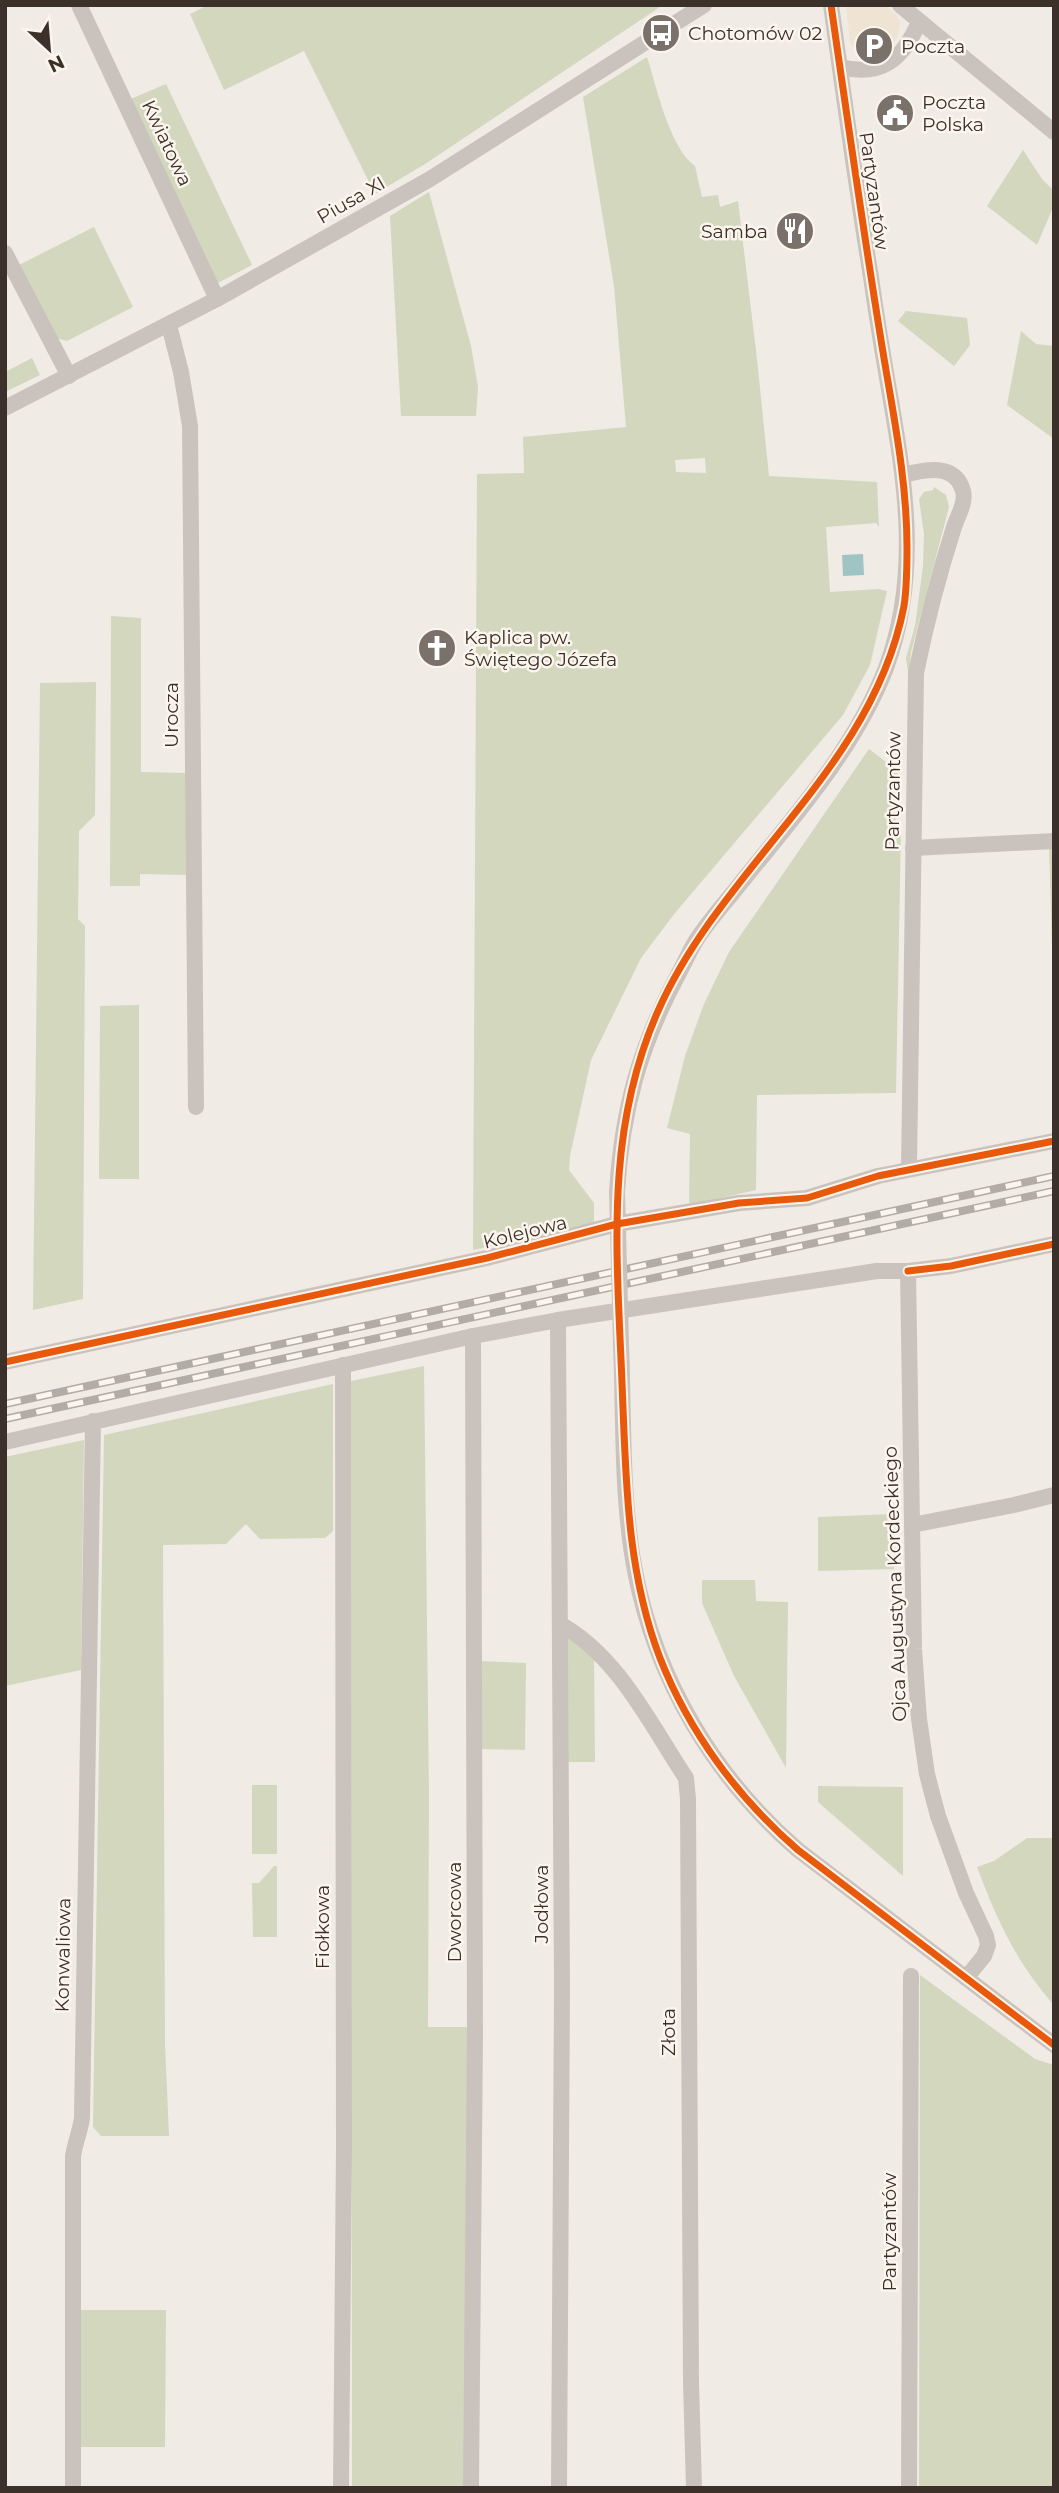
<svg xmlns="http://www.w3.org/2000/svg" width="1059" height="2493" font-family="Montserrat,sans-serif">
	<rect width="100%" height="100%" fill="#f0ebe5"/>
	<g fill="#d2d7be" fill-rule="evenodd">
		<path d="M208,5h455l-238,159 -50,30 -71,-143 -80,39 -34,-76z"/>
		<path d="M647,57c10,31 22,90 48,109l7,31 16,-2 2,12 18,-6 19,158 12,117 108,6 2,45 -3,-4 -50,4 4,65 49,-3 8,2 -17,74 -27,50 -168,198 -34,45 -50,102 -21,96 -1,14 25,33v22l-121,25 4,-776 47,-1 -1,-36 103,-10 -12,-141 -31,-189zM705,458l1,15 -30,-1 -1,-12z"/>
		<path d="M166,84l86,181 -36,19 -88,-184z"/>
		<path d="M1023,150l19,29 12,12v14l-17,40 -50,-39z"/>
		<path d="M429,192l42,154 7,41 -2,29h-75l-11,-200z"/>
		<path d="M94,227l39,80 -66,34 -11,-3 -37,-73z"/>
		<path d="M906,311l61,7 3,27 -16,21 -56,-45z"/>
		<path d="M1021,331l15,13 18,2v93l-47,-34z"/>
		<path d="M32,358l8,17 -35,17v-20z"/>
		<path d="M934,487l12,8 3,12 -38,145 -2,27 -3,-21 9,-32 8,-60 1,-32 -5,-35 5,-7 9,-2z"/>
		<path d="M111,616l30,2v154l45,1 4,102 -50,-1v12h-30z"/>
		<path d="M96,682l-1,133 -16,16 -1,88 7,7 -2,373 -50,11 7,-627z"/>
		<path d="M869,749l29,22 -2,56 5,1 -5,265 -139,2 -1,95 -67,15 1,-71 -23,-6 18,-72 19,-52 25,-52z"/>
		<path d="M1049,846h5v102h-2z"/>
		<path d="M139,1005v174h-40l1,-173z"/>
		<path d="M424,1366l5,430 -1,231h43l-3,461h-116l-1,-1107z"/>
		<path d="M333,1384v147l-8,7 -65,1 -14,-15 -20,20 -63,1 2,499 4,92h-68l-8,-9 11,-692z"/>
		<path d="M84,1440l-3,230 -76,16v-229z"/>
		<path d="M893,1514l1,55 -76,2v-54z"/>
		<path d="M702,1580h53l1,21 32,1 -2,166 -52,-92 -32,-73z"/>
		<path d="M564,1634l30,23 1,105h-31z"/>
		<path d="M480,1661l46,2 -1,87 -45,-1z"/>
		<rect x="252" y="1785" width="25" height="69"/>
		<path d="M818,1786l85,1v89l-85,-74z"/>
		<path d="M1027,1838h27v167c-38,-43 -57,-85 -77,-138l17,-6z"/>
		<path d="M274,1866h3v71h-24l-1,-54h7z"/>
		<path d="M920,1975l115,84 19,6v423h-135z"/>
		<path d="M81,2310h85l-1,137h-85z"/>
	</g>
	<path fill="#efe3d4" d="M846,5h39l11,10 4,7 -2,14 -11,16 -18,3 -11,-3 -8,-9z"/>
	<path fill="#9fc4c3" d="M863,554l1,21 -21,1 -1,-21z"/>
	<g fill="none" stroke-linecap="round" stroke-linejoin="round">
		<g stroke="#cac3bd" stroke-width="16">
			<path d="M79,5l138,294"/>
			<path d="M900,5l154,127"/>
			<path d="M840,67c42,10 63,-8 79,-45"/>
			<path d="M5,253l64,123"/>
			<path d="M169,325l12,47 9,54 6,681"/>
			<path d="M5,408l212,-109 213,-120 274,-174"/>
			<path d="M903,475c21,-5 52,-13 60,16 3,12 -5,24 -9,36 -15,47 -28,97 -38,146l-7,496"/>
			<path d="M913,848l141,-7"/>
			<path d="M617,1192c5,-82 23,-147 62,-219 6,-11 11,-23 18,-34 11,-17 26,-34 39,-50 55,-69 118,-138 150,-221 35,-94 19,-188 2,-284 -6,-35 -12,-71 -17,-107 -15,-90 -27,-181 -40,-272"/>
			<path d="M908,1271l6,378 5,70 8,55 11,42 28,77 20,43 2,9 -4,11 -18,22"/>
			<path d="M558,1320l4,667 -3,501"/>
			<path d="M621,1344c3,74 0,154 14,227 21,109 79,206 163,279l256,195"/>
			<path d="M5,1362l482,-104 130,-34 122,-21 68,-5 71,-22 176,-35"/>
			<path d="M5,1442l468,-106 85,-16 319,-49h31l43,-5 103,-22"/>
			<path d="M912,1525l102,-20 40,-10"/>
			<path d="M560,1624c58,32 90,100 126,154l2,21 3,584 3,105"/>
			<path d="M73,2488v-332c2,-13 7,-24 9,-38l11,-697"/>
			<path d="M341,2488l3,-340 -1,-783"/>
			<path d="M471,2488l4,-455 -2,-697"/>
			<path d="M909,2488l2,-512"/>
		</g>
		<defs>
			<g id="rail">
				<path d="M5,1404l1049,-228"/>
				<path d="M5,1419l1049,-228"/>
			</g>
		</defs>
		<use href="#rail" stroke="#b2aca7" stroke-width="8"/>
		<use href="#rail" stroke="#fcf5ed" stroke-width="5" stroke-dasharray="16" stroke-linecap="butt"/>
		<path stroke="#cac3bd" stroke-width="16" d="M617,1192l4,152"/>
		<defs>
			<g id="cycleway">
				<path d="M831,5c16,112 32,224 50,335 11,69 26,137 26,207 0,20 0,40 -3,59 -32,165 -181,258 -246,405 -54,122 -41,243 -36,372 4,94 4,186 38,275 29,74 78,140 138,192l256,195"/>
				<path d="M908,1271l43,-5 103,-22"/>
				<path d="M5,1362l482,-104 130,-34 122,-21 68,-5 71,-22 176,-35"/>
			</g>
		</defs>
		<use href="#cycleway" stroke="#fcf5ed" stroke-width="11"/>
		<use href="#cycleway" stroke="#e8590c" stroke-width="7"/>
	</g>
	<defs>
		<symbol id="bus-disc" viewBox="-11 -11 22 22"><circle r="9.5" fill="#7b716b" stroke="#fcf5ed"/><path d="M-5-6H5V4H4V6H2V4H-2V6H-4V4H-5ZM-3.5-4V0h7V-4ZM-3.5 1.2v1.5H-2V1.2ZM2 1.2v1.5H3.5V1.2Z" fill="#fff"/></symbol>
		<symbol id="parking-disc" viewBox="-11 -11 22 22"><circle r="9.5" fill="#7b716b" stroke="#fcf5ed"/><path d="M-3.5-5.5H1a3.5 3.5 0 0 1 0 7H-1V5.5H-3.5ZM-1-3.4V-.6H.8a1.4 1.4 0 0 0 0-2.8Z" fill="#fff"/></symbol>
		<symbol id="civic-disc" viewBox="-11 -11 22 22"><circle r="9.5" fill="#7b716b" stroke="#fcf5ed"/><path d="M-.6-6.5H3V-4.5H.6V-3L4-1V1h2V6H-6V1h2V-1L-.6-3ZM-1.2 2.5V6h2.4V2.5Z" fill="#fff"/></symbol>
		<symbol id="restaurant-disc" viewBox="-11 -11 22 22"><circle r="9.5" fill="#7b716b" stroke="#fcf5ed"/><path d="M-5-6h1v4h1v-4h1v4h1v-4h1v5L-1.5 .5V6h-2V.5L-5-1ZM5-6V6H3V1.5H1.5Q1.5-4 5-6Z" fill="#fff"/></symbol>
		<symbol id="church-disc" viewBox="-11 -11 22 22"><circle r="9.5" fill="#7b716b" stroke="#fcf5ed"/><path d="M-1.2-6h2.4v3.5h3.3v2.4h-3.3V6h-2.4V-.1h-3.3v-2.4h3.3Z" fill="#fff"/></symbol>
	</defs>
	<g fill-rule="evenodd">
		<use href="#bus-disc" x="639" y="11" width="44" height="44"/>
		<use href="#parking-disc" x="852" y="24" width="44" height="44"/>
		<use href="#civic-disc" x="873" y="91" width="44" height="44"/>
		<use href="#restaurant-disc" x="773" y="209" width="44" height="44"/>
		<use href="#church-disc" x="415" y="626" width="44" height="44"/>
	</g>
	<g text-anchor="middle" dominant-baseline="central" stroke-width="5" stroke-linejoin="round" paint-order="stroke">
		<g font-size="19" fill="#3c302a" stroke="#fcf5ed" text-anchor="start">
			<text x="688" y="33">Chotomów 02</text>
			<text x="901" y="46">Poczta</text>
			<text x="922" y="102">Poczta<tspan x="922" dy="22">Polska</tspan></text>
			<text x="768" y="231" text-anchor="end">Samba</text>
			<text x="464" y="637">Kaplica pw.<tspan x="464" dy="22">Świętego Józefa</tspan></text>
		</g>
		<g font-size="19" fill="#3c302a" stroke="#fcf5ed">
			<text transform="translate(167 143) rotate(65)">Kwiatowa</text>
			<text transform="translate(874 191) rotate(82)">Partyzantów</text>
			<text transform="translate(351 200) rotate(-30)">Piusa XI</text>
			<text transform="translate(171 715) rotate(-90)">Urocza</text>
			<text transform="translate(893 791) rotate(-89)">Partyzantów</text>
			<text transform="translate(525 1232) rotate(-14)">Kolejowa</text>
			<text transform="translate(895 1584) rotate(-92)">Ojca Augustyna Kordeckiego</text>
			<text transform="translate(541 1904) rotate(-90)">Jodłowa</text>
			<text transform="translate(454 1912) rotate(-90)">Dworcowa</text>
			<text transform="translate(322 1927) rotate(-90)">Fiołkowa</text>
			<text transform="translate(63 1955) rotate(-89)">Konwaliowa</text>
			<text transform="translate(668 2032) rotate(-90)">Złota</text>
			<text transform="translate(889 2232) rotate(-90)">Partyzantów</text>
		</g>
	</g>
	<rect width="1059" height="2493" fill="none" stroke="#3c302a" stroke-width="14"/>
	<g transform="translate(49 49) rotate(154)" stroke="#fcf5ed" stroke-width="5" paint-order="stroke">
	<path d="M0-5L12 26L0 18L-12 26Z" fill="#3c302a"/>
	<text y="-10" font-size="19" font-weight="bold" text-anchor="middle" fill="#3c302a">N</text>
	</g>
</svg>
